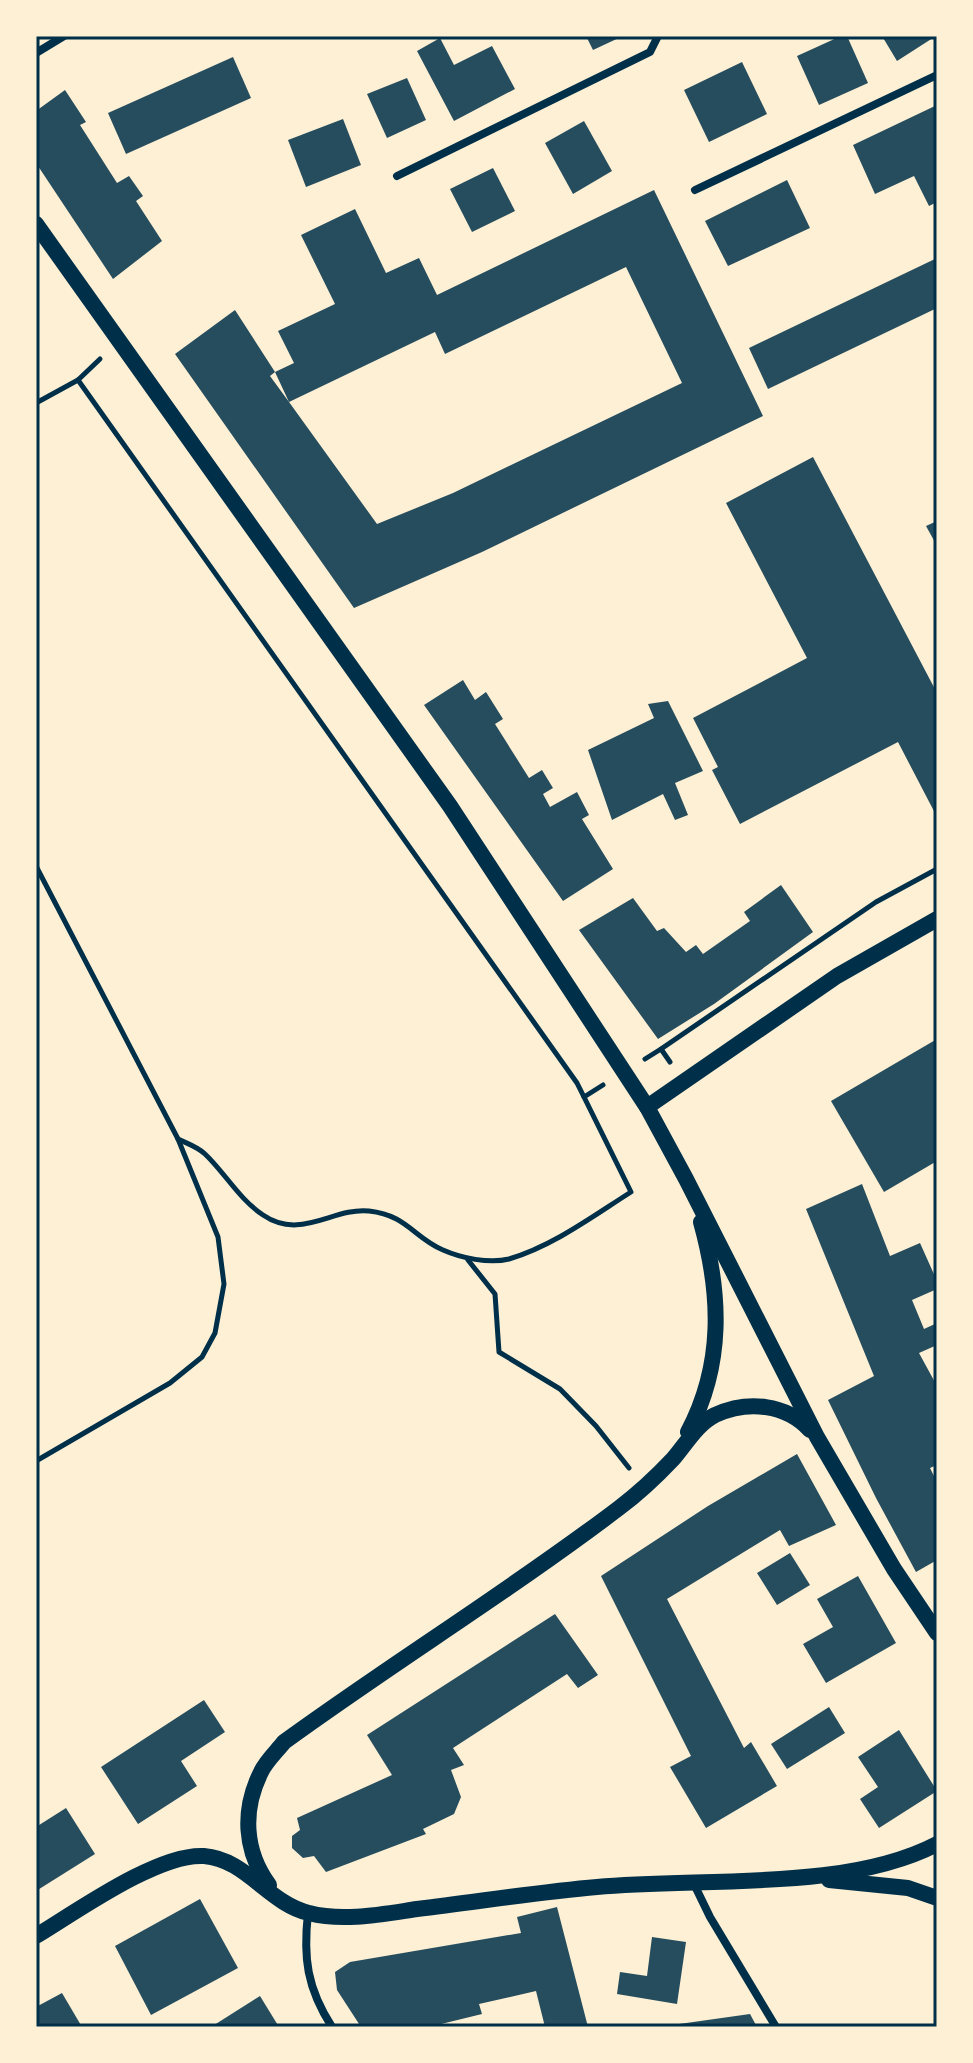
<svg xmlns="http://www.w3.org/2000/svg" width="973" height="2063" font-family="'Zilla Slab',serif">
	<rect width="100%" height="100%" fill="#fdf0d5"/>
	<g fill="#264d5e" fill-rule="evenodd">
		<path d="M586,36h37l-30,14z"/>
		<path d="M841,36h6l21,47 -49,22 -22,-49z"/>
		<path d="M882,36h54l-39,25z"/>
		<path d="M440,38l14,27 38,-19 23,43 -61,32 -37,-70z"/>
		<path d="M233,57l18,41 -125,56 -18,-41z"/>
		<path d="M742,62l25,52 -58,28 -25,-52z"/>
		<path d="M407,78l19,42 -39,18 -20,-44z"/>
		<path d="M65,90l21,32 -6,3 37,58 12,-7 14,20 -7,5 26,40 -49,38 -77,-116v-52z"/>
		<path d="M937,105v97l-8,4 -15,-30 -39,18 -22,-49z"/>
		<path d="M343,119l18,46 -55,22 -18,-47z"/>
		<path d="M584,121l28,50 -39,23 -28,-51z"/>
		<path d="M493,168l22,43 -43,21 -22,-43z"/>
		<path d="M787,180l23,48 -82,38 -23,-45z"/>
		<path d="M654,190l109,226 -281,136 -128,56 -179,-254 60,-44 40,62 -5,4 19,26 -14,-30 19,-9 -16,-32 57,-27 -34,-69 54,-26 31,64 33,-15 18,37zM626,267l56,116 -229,110 -76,31 -88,-122 146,-70 10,22z"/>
		<path d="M937,258v50l-169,81 -19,-41z"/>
		<path d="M813,457l124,236v124l-39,-75 -158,82 -28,-54 6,-3 -25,-49 114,-60 -81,-155z"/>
		<path d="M937,521v25l-11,-20z"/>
		<path d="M463,680l12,20 11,-8 17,27 -8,5 34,54 13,-8 11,18 -10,6 7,13 27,-15 12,23 -7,4 31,50 -50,32 -139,-196z"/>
		<path d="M668,701l35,70 -28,12 13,32 -13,5 -12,-26 -51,26 -24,-70 66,-32 -6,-14z"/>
		<path d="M781,885l32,47 -99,72 -56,35 -79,-109 54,-32 24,33 7,-3 22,24 10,-7 7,9 47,-33 -6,-9z"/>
		<path d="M937,1039v122l-53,31 -53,-91z"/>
		<path d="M862,1184l28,72 30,-13 17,38v8l-25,11 12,29 13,-6v22l-18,8 18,33v79l-7,3 7,14v78l-21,12 -40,-74 -48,-98 46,-24 -68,-167z"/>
		<path d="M797,1454l39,71 -47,21 -9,-16 -113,69 77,149 7,-6 26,44 -71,42 -36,-61 21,-11 -90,-180 107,-70z"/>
		<path d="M790,1553l20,32 -33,20 -20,-32z"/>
		<path d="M858,1576l38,67 -70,40 -23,-39 30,-17 -16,-28z"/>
		<path d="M555,1614l43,61 -20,13 -11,-14 -114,74 11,17 -13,5 10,27 -7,17 -31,15 3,5 -100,38 -12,-16 -11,2 -11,-10v-12l8,-6 -3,-12 95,-43 -25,-40z"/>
		<path d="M204,1700l21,32 -44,29 16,25 -59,38 -37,-57z"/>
		<path d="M829,1707l16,26 -58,36 -16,-25z"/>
		<path d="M899,1730l38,61 -58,37 -19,-29 18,-12 -20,-30z"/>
		<path d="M66,1808l29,46 -59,37v-64z"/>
		<path d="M200,1899l38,69 -87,47 -36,-69z"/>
		<path d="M557,1907l31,120h-43l-9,-36 -57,13 3,10 -53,13h-68l-24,-37 -2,-18 15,-10 171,-29 -4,-16z"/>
		<path d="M652,1937l34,5 -9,62 -60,-10 3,-22 27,4z"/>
		<path d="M62,1993l20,34h-46v-20z"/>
		<path d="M260,1996l19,31h-68z"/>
		<path d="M750,2014l7,13h-85v-2z"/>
	</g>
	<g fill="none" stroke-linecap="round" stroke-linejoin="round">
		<g stroke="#003049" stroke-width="5">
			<path d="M78,380l499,703 7,14"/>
			<path d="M36,403l42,-23 22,-21"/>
			<path d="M36,866l142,273 40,98 6,47 -9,49 -13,24 -32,26 -134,78"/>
			<path d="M661,1049l215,-147 61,-33"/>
			<path d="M645,1059l16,-10 9,13"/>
			<path d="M178,1139c8,4 20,8 27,15 20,19 34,45 58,61 38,26 70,-8 106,-4 38,4 45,27 74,39 18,8 46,14 66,9 44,-13 84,-43 122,-67l-47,-95 19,-12"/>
			<path d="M468,1260l27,34 4,58 61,37 36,37 33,42"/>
		</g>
		<g stroke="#003049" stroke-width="8">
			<path d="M36,53l28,-17"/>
			<path d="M397,176l253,-124 8,-16"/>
			<path d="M695,190l242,-115"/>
			<path d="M693,1882l17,35 66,110"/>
			<path d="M308,1913c-5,45 -1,75 24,114"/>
		</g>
		<g stroke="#003049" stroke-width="16">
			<path d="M36,224l414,582 197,301 39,72 131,258 77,132 43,64"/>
			<path d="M647,1107l190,-131 100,-57"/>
			<path d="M688,1432c36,-68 33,-138 13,-210"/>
			<path d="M829,1880l79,8 29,10"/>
			<path d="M269,1885c-25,-34 -27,-75 -8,-113 5,-11 16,-21 23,-30 110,-80 227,-152 335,-234 20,-15 37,-31 54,-49 13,-15 24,-35 42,-44 33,-15 71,-11 95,15"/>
			<path d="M36,1936c40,-24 122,-83 168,-80 42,3 65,48 105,57 34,9 74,1 108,-4 60,-7 120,-17 180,-22 103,-10 248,5 340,-43"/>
		</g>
	</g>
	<rect width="973" height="2063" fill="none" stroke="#fdf0d5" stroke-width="76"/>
	<rect x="38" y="38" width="897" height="1987" fill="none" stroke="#003049" stroke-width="3"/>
</svg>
